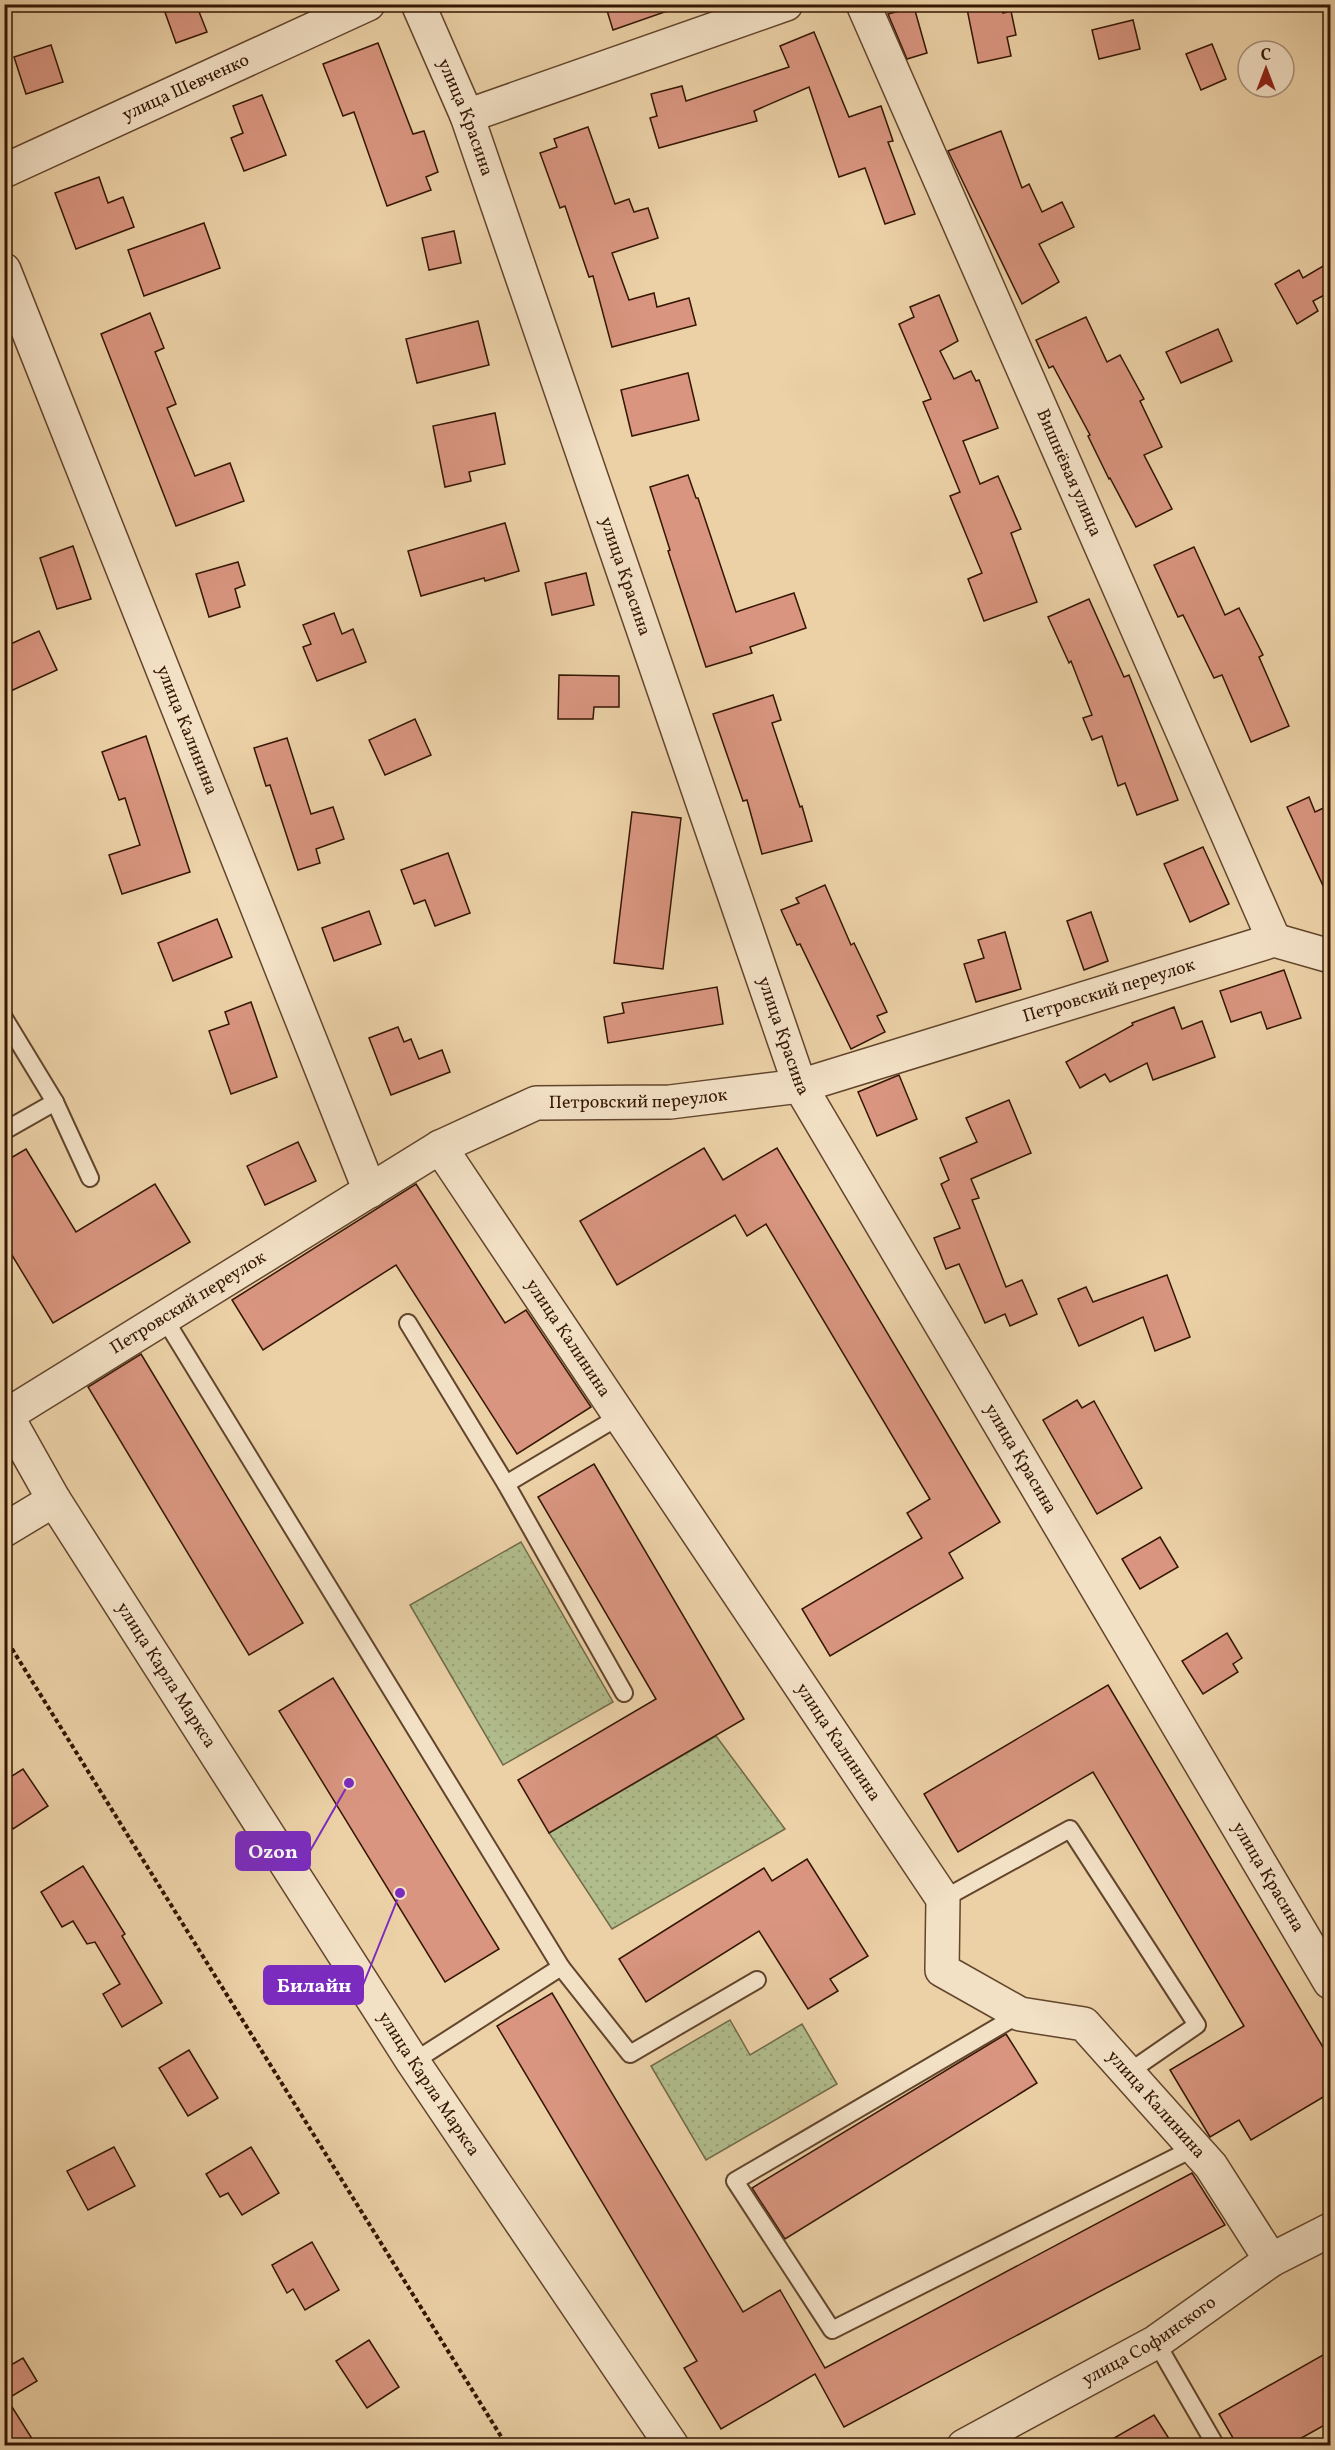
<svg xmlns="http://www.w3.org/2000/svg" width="1335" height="2450" font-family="Vollkorn,serif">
	<defs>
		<pattern id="grass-dots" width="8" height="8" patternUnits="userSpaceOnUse" patternTransform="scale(1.5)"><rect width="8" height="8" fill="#b1bd8d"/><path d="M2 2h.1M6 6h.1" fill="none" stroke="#99a278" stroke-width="1.8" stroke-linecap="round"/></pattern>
	</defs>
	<rect width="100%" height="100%" fill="#ecd1a7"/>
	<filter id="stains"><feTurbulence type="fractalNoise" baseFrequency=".00333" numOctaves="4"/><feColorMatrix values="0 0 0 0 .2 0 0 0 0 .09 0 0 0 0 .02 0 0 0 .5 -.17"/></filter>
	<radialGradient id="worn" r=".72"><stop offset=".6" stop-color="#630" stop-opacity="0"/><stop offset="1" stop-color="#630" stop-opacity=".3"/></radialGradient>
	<g fill="url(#grass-dots)" stroke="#726a48" stroke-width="1.5">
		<path d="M521,1542l92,160 -110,63 -93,-160z"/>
		<path d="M716,1736l69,93 -173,100 -63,-96z"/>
		<path d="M730,2020l20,35 52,-31 35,60 -131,76 -55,-94z"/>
	</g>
	<g fill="#d99580" stroke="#341603" stroke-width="1.5">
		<path d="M162,4h34l11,28 -31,11z"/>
		<path d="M605,4h71v4l-63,22z"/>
		<path d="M966,4h35l2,9 8,-2 5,24 -9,2 4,19 -33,7z"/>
		<path d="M914,7l13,46 -20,6 -19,-45z"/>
		<path d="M1133,20l7,29 -41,10 -7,-29z"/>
		<path d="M814,32l35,85 32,-11 12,35 -5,1 27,72 -30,10 -20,-56 -26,9 -30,-90 -55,24 3,10 -98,27 -9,-30 7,-2 -6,-22 31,-8 4,15 103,-34 -9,-21z"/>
		<path d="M378,43l35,91 11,-3 14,41 -12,5 5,13 -44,16 -33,-94 -11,4 -20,-52z"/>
		<path d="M1212,44l14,35 -25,11 -15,-36z"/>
		<path d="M51,45l12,37 -37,12 -12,-37z"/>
		<path d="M262,95l24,60 -42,16 -13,-33 12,-5 -10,-27z"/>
		<path d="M588,127l27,77 14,-5 5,13 14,-4 10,30 -46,15 17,47 25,-7 3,14 32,-9 7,27 -84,22 -19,-71 -4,1 -24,-71 -5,2 -20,-55 17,-6 -3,-8z"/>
		<path d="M1001,131l21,57 7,-4 13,28 20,-10 12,25 -35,17 20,38 -37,22 -74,-153z"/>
		<path d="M99,177l9,26 15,-6 11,30 -58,22 -21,-56z"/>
		<path d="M204,223l16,45 -76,28 -16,-46z"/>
		<path d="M454,231l7,32 -32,7 -7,-32z"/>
		<path d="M1330,262v30l-17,9 5,10 -21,13 -22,-40 24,-14 4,8z"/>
		<path d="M939,295l19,46 -18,10 14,28 17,-8 5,10 3,-1 19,48 -35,13 17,43 18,-8 23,53 -10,4 26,69 -53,19 -16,-42 14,-6 -32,-77 10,-4 -37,-90 8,-3 -32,-75 15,-7 -4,-10z"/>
		<path d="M150,313l14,35 -9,4 21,52 -9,4 28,68 35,-13 14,38 -68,25 -75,-192z"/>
		<path d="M1086,317l21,45 13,-7 24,44 -4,2 22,46 -18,8 28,54 -36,18 -26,-49 -1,1 -21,-43 2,-1 -37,-69 -4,2 -13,-28z"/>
		<path d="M478,321l11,44 -72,18 -11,-44z"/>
		<path d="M1218,329l14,32 -51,22 -15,-31z"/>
		<path d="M688,373l11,47 -67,16 -11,-46z"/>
		<path d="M495,413l10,51 -36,8 2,9 -26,6 -12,-61z"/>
		<path d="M688,475l8,23h2l38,114 58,-19 12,35 -56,19 2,6 -46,14 -38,-116 2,-1 -20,-63z"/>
		<path d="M505,523l14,48 -34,10 -1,-3 -63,18 -13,-45z"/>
		<path d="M73,546l18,53 -34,10 -17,-51z"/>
		<path d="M1194,547l31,68 14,-7 24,47 -4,2 30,69 -38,16 -29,-67 -8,3 -31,-63 -5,2 -24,-52z"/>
		<path d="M238,562l7,23 -10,4 5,18 -31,10 -13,-43z"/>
		<path d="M586,573l8,32 -42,10 -7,-32z"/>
		<path d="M1089,599l35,78 5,-2 49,125 -41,15 -12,-32 -7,3 -16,-50 -10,4 -9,-22 9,-3 -21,-54 -2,2 -21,-46z"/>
		<path d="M334,613l8,21 11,-5 13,33 -49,19 -14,-34 8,-3 -8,-19z"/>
		<path d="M39,631l18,39 -53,24v-47z"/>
		<path d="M559,675l60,1v31h-25l-1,12h-35z"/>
		<path d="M773,695l8,25 -9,3 28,84 2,-1 10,35 -50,13 -15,-54 -4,1 -30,-87z"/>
		<path d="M415,719l16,36 -46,20 -16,-35z"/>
		<path d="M146,736l44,136 -68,22 -13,-39 31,-10 -15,-47 -6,2 -17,-48z"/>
		<path d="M287,738l24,76 22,-7 11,32 -28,10 4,14 -22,7 -28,-85 -4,1 -12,-38z"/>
		<path d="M1309,797l6,15 15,-7v96l-43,-94z"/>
		<path d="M632,812l49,6 -18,151 -49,-6z"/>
		<path d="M1203,847l26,57 -39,18 -26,-58z"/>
		<path d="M448,853l22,60 -35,13 -10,-26 -11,4 -13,-34z"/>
		<path d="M825,885l26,60 3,-2 33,69 -10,4 8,16 -34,17 -51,-105 -3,1 -16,-35 18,-7 -3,-5z"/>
		<path d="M369,911l12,33 -47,17 -12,-33z"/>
		<path d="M1091,912l17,49 -24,9 -17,-49z"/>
		<path d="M217,919l15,38 -59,24 -15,-38z"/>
		<path d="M1005,932l16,57 -45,13 -12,-38 20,-6 -6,-18z"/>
		<path d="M1284,970l17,48 -34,11 -6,-17 -30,10 -11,-31z"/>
		<path d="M717,987l6,37 -115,19 -4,-26 20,-4 -2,-10z"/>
		<path d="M251,1002l26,75 -46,17 -22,-63 20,-7 -4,-12z"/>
		<path d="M1174,1007l8,22 20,-8 13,36 -62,23 -6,-17 -37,19 -5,-8 -25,14 -14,-26 67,-37 -1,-2z"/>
		<path d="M398,1027l6,15 7,-3 8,20 23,-9 8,22 -59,23 -22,-57z"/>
		<path d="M899,1075l18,44 -40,17 -19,-44z"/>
		<path d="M1009,1100l22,53 -60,26 8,19 -7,2 34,87 16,-7 15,34 -27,12 -5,-12 -20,9 -26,-59 -13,5 -12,-31 26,-10 -19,-44 8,-4 -9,-22 37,-16 -11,-24z"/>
		<path d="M298,1142l18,39 -51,24 -18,-39z"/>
		<path d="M704,1148l19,32 54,-32 223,374 -51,31 14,25 -133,78 -28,-47 120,-71 -15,-25 23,-14 -164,-275 -19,12 -12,-21 -118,70 -37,-64z"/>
		<path d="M26,1149l50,83 79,-48 35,58 -137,81 -49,-81v-80z"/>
		<path d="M416,1184l89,139 21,-13 65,97 -74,47 -121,-189 -133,85 -31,-50z"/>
		<path d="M1167,1275l23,62 -35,14 -12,-34 -64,29 -21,-47 28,-12 7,15z"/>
		<path d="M141,1354l162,269 -54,32 -161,-268z"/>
		<path d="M1077,1400l5,8 12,-7 48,87 -45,26 -54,-94z"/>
		<path d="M594,1464l150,255 -195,114 -31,-53 138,-81 -118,-202z"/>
		<path d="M1160,1537l18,30 -38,22 -18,-30z"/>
		<path d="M1227,1633l15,25 -9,6 5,8 -35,22 -21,-33z"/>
		<path d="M333,1678l166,271 -54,33 -166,-271z"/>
		<path d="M1108,1685l222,374v34l-79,47 -12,-20 -29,17 -40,-67 74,-44 -151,-254 -135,80 -34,-58z"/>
		<path d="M23,1769l25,37 -35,23 -9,-12v-36z"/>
		<path d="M807,1859l61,97 -38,23 8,12 -30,18 -49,-78 -113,71 -27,-43 145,-91 8,13z"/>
		<path d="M83,1866l42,68 -3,2 40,67 -40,24 -19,-33 17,-10 -25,-42 -8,2 -14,-23 -11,6 -21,-35z"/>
		<path d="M552,1993l191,319 37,-22 45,78 367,-195 33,52 -381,202 -29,-53 -94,55 -37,-61 13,-7 -200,-335z"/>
		<path d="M1006,2034l31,49 -252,156 -33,-51z"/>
		<path d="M189,2050l29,48 -30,18 -29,-48z"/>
		<path d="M114,2147l21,39 -47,24 -21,-39z"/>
		<path d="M251,2147l28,46 -37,22 -14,-22 -8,4 -14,-23z"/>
		<path d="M312,2242l27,48 -34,20 -12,-21 -6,4 -15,-28z"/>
		<path d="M369,2340l30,47 -32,21 -31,-47z"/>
		<path d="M1330,2351v71l-41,23h-52l-18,-31z"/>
		<path d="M23,2358l14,23 -30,18 29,46h-32v-76z"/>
		<path d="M1154,2415l19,30h-71z"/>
	</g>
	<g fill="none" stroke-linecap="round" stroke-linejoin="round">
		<defs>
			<g id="service">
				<path d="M4,1018l51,84 35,76"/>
				<path d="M4,1131l51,-29"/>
				<path d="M164,1318l397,649"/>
				<path d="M408,1323l98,161 114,-68"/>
				<path d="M506,1484l118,209"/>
				<path d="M943,1899l127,-70 127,196 -71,49"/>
				<path d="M1020,2014l-285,167 97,149 362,-182"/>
				<path d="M413,2062l148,-95 69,87 127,-74"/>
				<path d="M1156,2342l60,104"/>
			</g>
			<g id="minor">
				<path id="s1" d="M418,4l49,112 333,970 530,896"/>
				<path id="s2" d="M863,4l411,936"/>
				<path d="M467,116l319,-112"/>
				<path id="s3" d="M4,171l364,-167"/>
				<path id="s4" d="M4,270l366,921"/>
				<path id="s5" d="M440,1147l503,752 -1,71 78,44 64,10 127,142 60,94"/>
				<path id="s6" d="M7,1415l433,-268 96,-44 134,-1 130,-16 474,-146 56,16"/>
				<path d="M4,1530l50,-30"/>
			</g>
			<g id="tertiary">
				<path id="s7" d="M4,1411l50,89 359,562 259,384"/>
				<path id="s8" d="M964,2446l192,-104 115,-82 59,-30"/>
			</g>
		</defs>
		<use href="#service" stroke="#62452c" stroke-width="20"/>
		<use href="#minor" stroke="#62452c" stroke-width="36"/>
		<use href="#tertiary" stroke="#62452c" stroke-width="36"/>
		<path stroke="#341603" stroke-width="4" stroke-dasharray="4.5 3" stroke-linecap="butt" d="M4,1636l503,810"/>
		<use href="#service" stroke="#f3e1c6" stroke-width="16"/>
		<use href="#minor" stroke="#f3e1c6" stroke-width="33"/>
		<use href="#tertiary" stroke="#f3e1c6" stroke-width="33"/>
	</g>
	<g text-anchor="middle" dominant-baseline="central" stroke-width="4.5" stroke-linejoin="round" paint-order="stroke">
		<g font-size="18" fill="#341603" stroke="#f3e1c6">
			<text stroke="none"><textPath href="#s3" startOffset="200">улица Шевченко</textPath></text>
			<text stroke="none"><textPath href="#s1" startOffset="123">улица Красина</textPath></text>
			<text stroke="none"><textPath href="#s2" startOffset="512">Вишнёвая улица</textPath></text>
			<text stroke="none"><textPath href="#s1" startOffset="609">улица Красина</textPath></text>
			<text stroke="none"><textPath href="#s4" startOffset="495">улица Калинина</textPath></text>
			<text stroke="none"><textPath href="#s6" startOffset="1203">Петровский переулок</textPath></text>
			<text stroke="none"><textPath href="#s1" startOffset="1095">улица Красина</textPath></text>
			<text stroke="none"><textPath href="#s6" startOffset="717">Петровский переулок</textPath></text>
			<text stroke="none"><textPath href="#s6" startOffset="213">Петровский переулок</textPath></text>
			<text stroke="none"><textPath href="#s5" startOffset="230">улица Калинина</textPath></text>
			<text stroke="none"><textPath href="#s1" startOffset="1581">улица Красина</textPath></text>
			<text stroke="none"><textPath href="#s7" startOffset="310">улица Карла Маркса</textPath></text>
			<text stroke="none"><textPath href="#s5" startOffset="716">улица Калинина</textPath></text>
			<text stroke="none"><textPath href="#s1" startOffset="2067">улица Красина</textPath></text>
			<text stroke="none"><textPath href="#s7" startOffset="796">улица Карла Маркса</textPath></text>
			<text stroke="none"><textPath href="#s5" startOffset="1238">улица Калинина</textPath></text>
			<text stroke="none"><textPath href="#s8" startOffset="213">улица Софинского</textPath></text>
		</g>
	</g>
	<path fill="none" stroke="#7b2cbf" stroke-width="2" d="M349 1783L310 1851M400 1893L363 1985"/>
	<g fill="#7b2cbf" stroke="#f3e1c6" stroke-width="2">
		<circle cx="349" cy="1783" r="6"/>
		<circle cx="400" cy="1893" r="6"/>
	</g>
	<g fill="#7b2cbf" stroke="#7b2cbf" stroke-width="2">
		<rect x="236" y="1832" width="74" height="38" rx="6"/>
		<rect x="264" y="1966" width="99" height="38" rx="6"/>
	</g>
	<g font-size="20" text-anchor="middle" font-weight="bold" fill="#fff">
		<text x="273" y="1858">Ozon</text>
		<text x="314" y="1992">Билайн</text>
	</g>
	<rect width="1335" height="2450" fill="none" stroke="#ecd1a7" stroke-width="24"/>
	<rect x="6" y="6" width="1323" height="2438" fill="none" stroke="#341603" stroke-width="3"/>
	<rect x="12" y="12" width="1311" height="2426" fill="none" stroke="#341603" stroke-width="1.5"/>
	<g transform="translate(1266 69)"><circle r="28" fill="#f3e1c6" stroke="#a79078" stroke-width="1.5"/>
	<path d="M0-4.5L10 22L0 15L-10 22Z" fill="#8f2418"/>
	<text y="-9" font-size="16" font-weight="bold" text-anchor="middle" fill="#341603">С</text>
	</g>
	<rect width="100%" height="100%" filter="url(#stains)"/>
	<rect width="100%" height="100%" fill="url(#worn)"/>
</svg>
